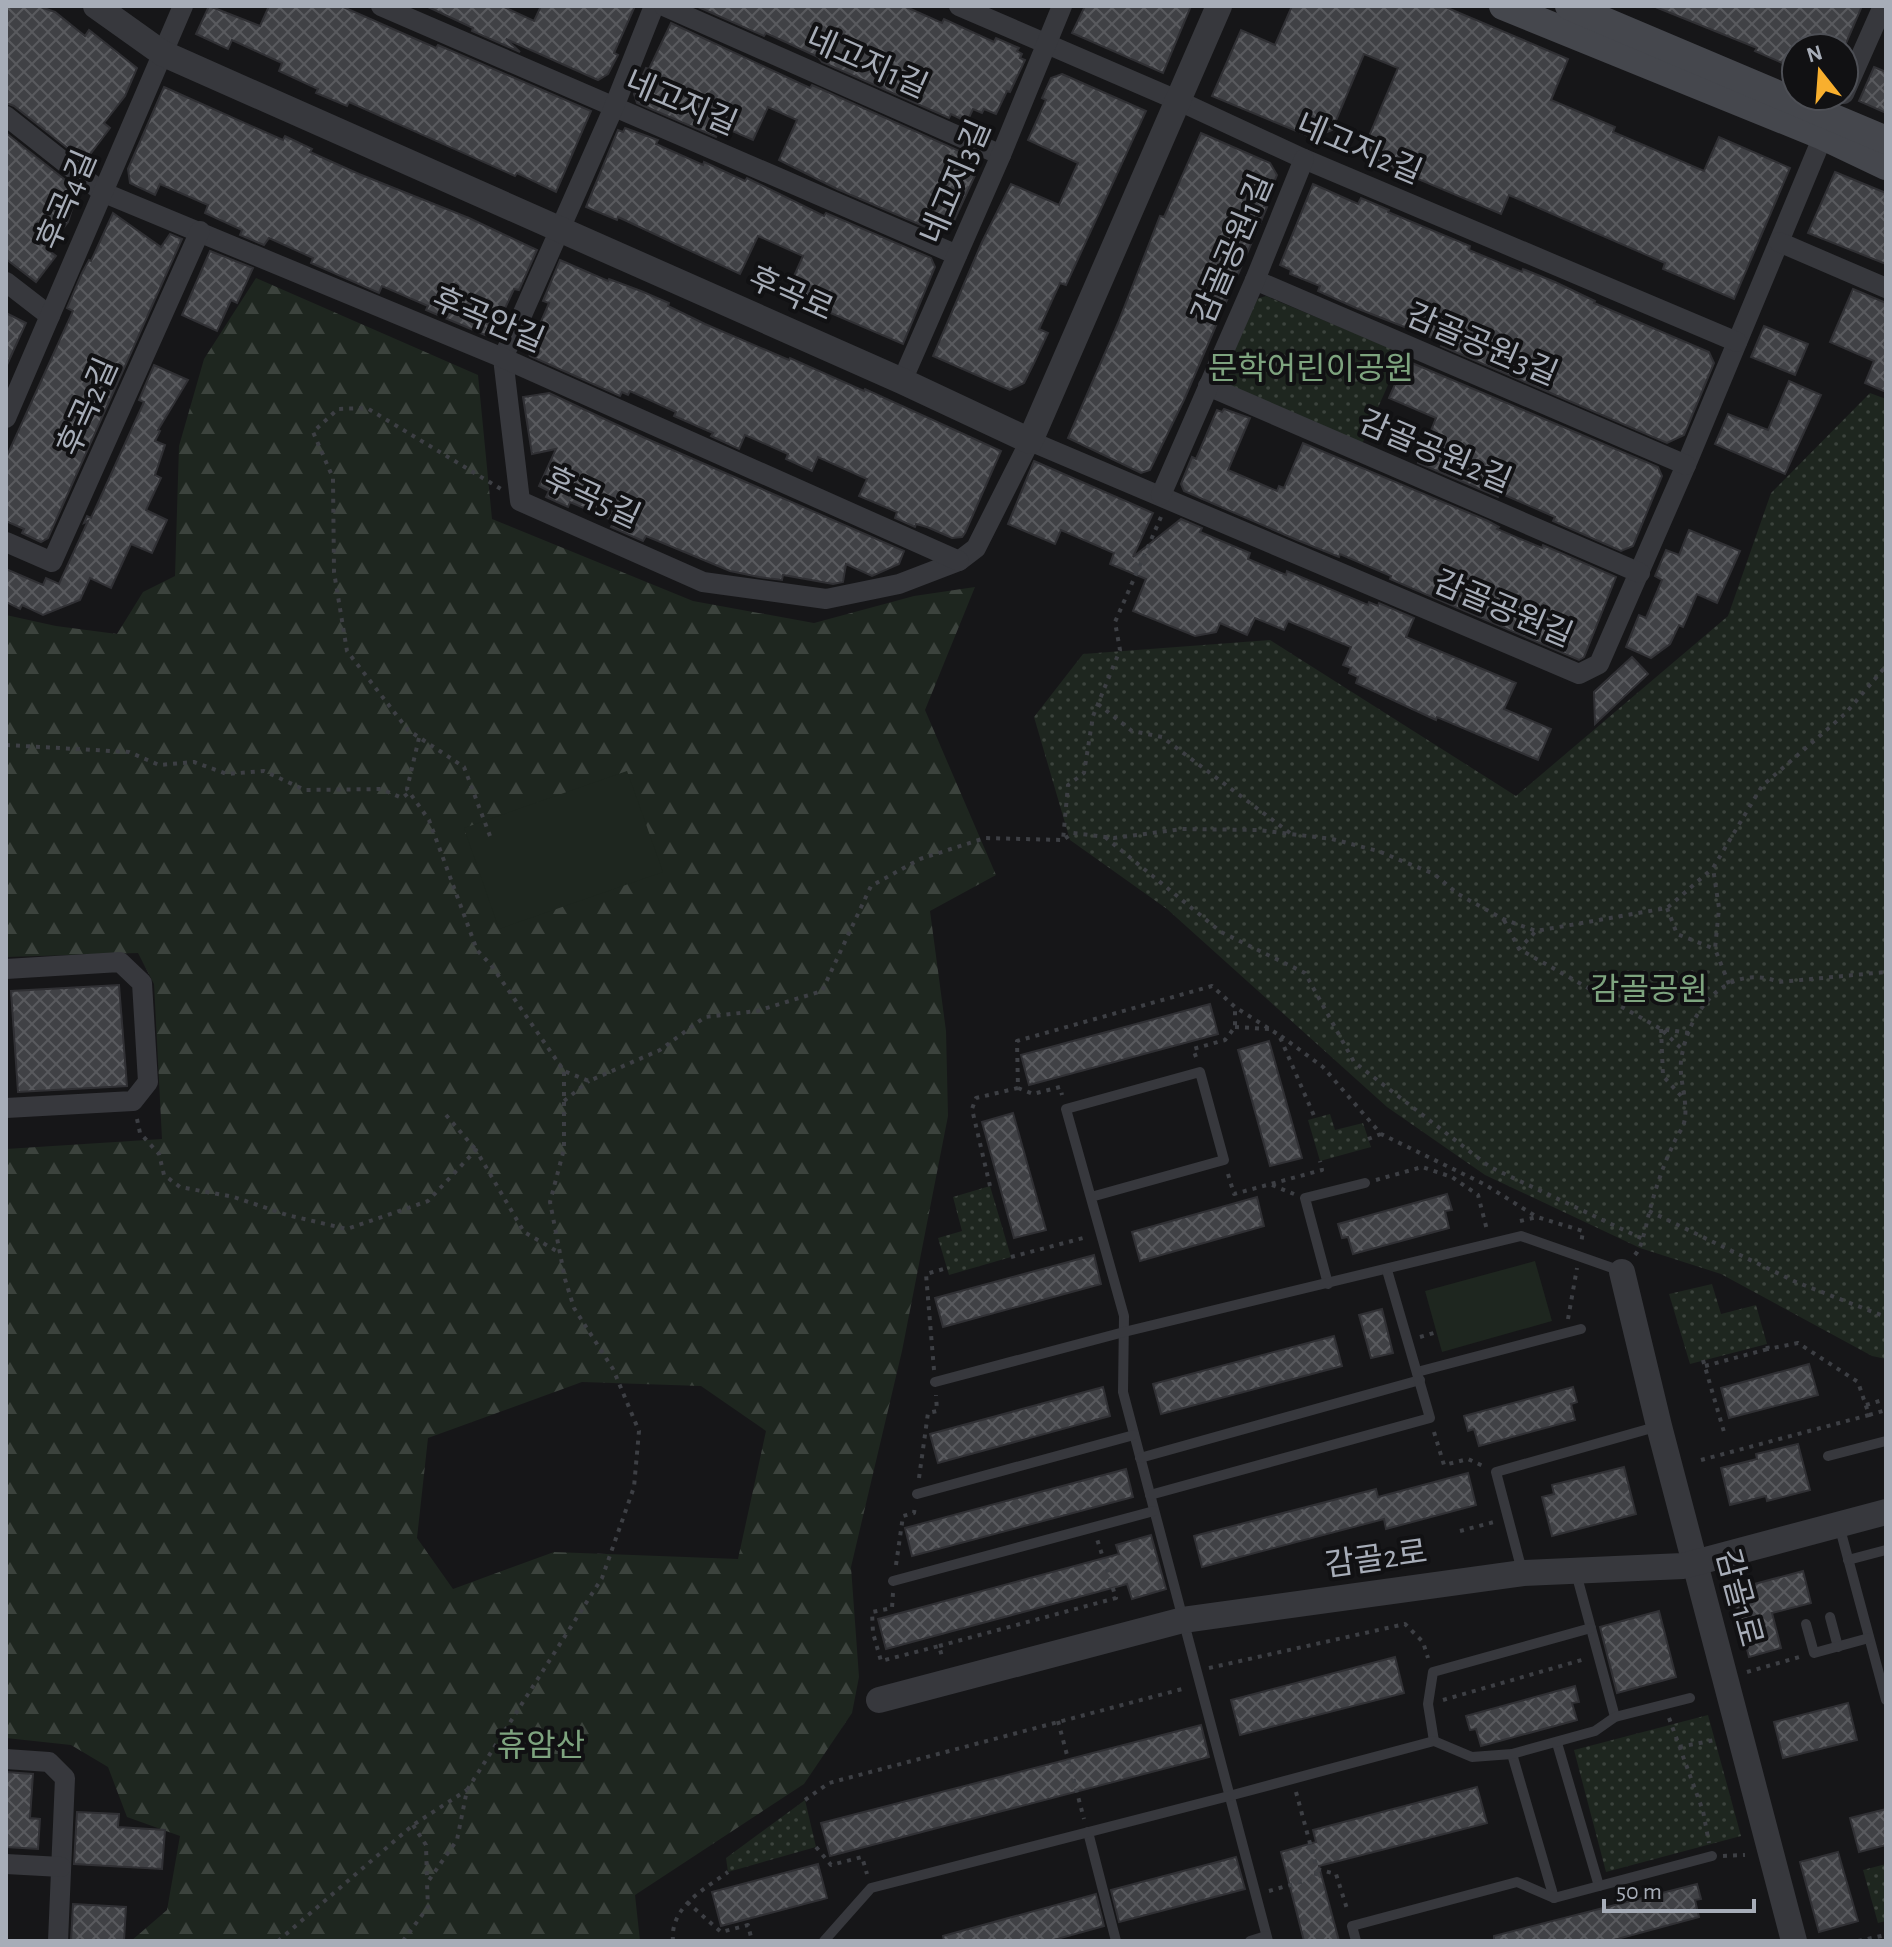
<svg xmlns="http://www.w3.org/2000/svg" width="1892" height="1947" font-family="'Alegreya Sans','Noto Sans KR',sans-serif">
	<defs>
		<pattern id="forest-firs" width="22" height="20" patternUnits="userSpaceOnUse" patternTransform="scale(2)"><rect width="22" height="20" fill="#1e261f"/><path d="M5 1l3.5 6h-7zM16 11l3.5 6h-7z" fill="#3c433d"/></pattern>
		<pattern id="park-dots" width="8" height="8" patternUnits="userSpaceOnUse" patternTransform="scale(2)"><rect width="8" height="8" fill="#1e261f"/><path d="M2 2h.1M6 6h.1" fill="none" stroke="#3c433d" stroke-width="1.8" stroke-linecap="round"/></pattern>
		<pattern id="building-cross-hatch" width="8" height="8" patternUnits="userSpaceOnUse" patternTransform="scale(2)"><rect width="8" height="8" fill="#404145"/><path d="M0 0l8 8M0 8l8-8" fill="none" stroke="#595a5e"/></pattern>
	</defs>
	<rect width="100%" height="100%" fill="#161618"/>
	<path fill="url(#forest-firs)" fill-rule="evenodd" d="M256,278l222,97 14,144 201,82 121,22 100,-27 61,-9 -50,123 71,165 -66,36 16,120 2,85 -46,235 -51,216 8,110 -7,36 -48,71 -169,111 5,46h-509l36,-31 13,-74 -53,-19 -19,-50 -37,-22 -65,-7v-589l156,-10 -8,-155 -16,-31 -132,4v-342l50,11 61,8 26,-42 32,-16 4,-130 25,-87zM582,1382l119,4 65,45 -28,128 -184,-7 -101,37 -36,-51 11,-100z"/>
	<g fill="url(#park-dots)">
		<path d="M1266,296l136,57 -40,91 -135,-57 -4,-10 33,-78z"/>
		<path d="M1870,393l16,6v960l-14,-3 -151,-82 -81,-26 -155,-73 -98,-68 -220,-198 -97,-69 -36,-123 49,-63 187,-14 246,156 212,-180 43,-123z"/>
		<path d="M1330,1114l5,16 28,-7 8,24 -51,14 -12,-41z"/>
		<path d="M990,1186l21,71 -62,18 -11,-37 24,-7 -9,-34z"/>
		<path d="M1712,1284l9,30 35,-9 11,39 -77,20 -21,-70z"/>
		<path d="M1708,1715l33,121 -135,36 -32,-122z"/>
		<path d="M805,1800l11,47 -88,25 -2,-14z"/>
		<path d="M1886,1864v57l-8,2 -15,-53z"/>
	</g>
	<g fill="#1e261f">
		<path d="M627,771l36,101 -164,57 -35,-101z"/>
		<path d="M1535,1261l17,60 -110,31 -17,-61z"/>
	</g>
	<g fill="url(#building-cross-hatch)" stroke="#303034" stroke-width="2">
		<path d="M6,6h32l17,6 30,24 4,-6 48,38 -12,28 -21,27 6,5 -22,29 -9,-7 -4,4 -61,-48 -8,-3z"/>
		<path d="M209,6l51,20 9,-20h72l95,42 2,-3 153,66 -35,81 -39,-19 -2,3 -166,-74 -2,4 -31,-13 2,-4 -39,-18 3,-8 -50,-23 -4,9 -32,-15z"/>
		<path d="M426,6h76l32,15 7,-15h94l-21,47 4,2 -10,19 -10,6 -92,-41 14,13 -48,-21 1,-3z"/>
		<path d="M696,6h208l38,17 2,-4 50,23 2,-4 23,10 -2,3 5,3 -2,4 5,2 -15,32 -3,-1 -11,23 -12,-5 -2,4 -9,-4 -6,13 -16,-8 -2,4 -127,-56 -4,-5 -52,-24 -2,3z"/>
		<path d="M1085,6h106l-28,67 -91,-40z"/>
		<path d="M1292,6h151l125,53 -17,41 64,27 -2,5 91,39 15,-34 71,31 -56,131 -71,-30 2,-6 -156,-68 -8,19 -140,-59 37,-87 -34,-14 -32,76 -19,8 -101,-42 29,-66 34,15z"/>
		<path d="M1653,6h209l-18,42h-48v21l-41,-18 2,-3z"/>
		<path d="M671,23l139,65 2,-3 163,73 4,5 -1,6 -25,54 -16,9 -100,-43 -58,-29 18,-40 -29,-13 -15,33 -32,-14 -5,11 -79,-34 -3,-9 12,-26 3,1z"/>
		<path d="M1874,67l12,5v41l-27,-12z"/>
		<path d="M1062,74l84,37 -80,174 -6,-2 -21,46 9,4 -14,30 -10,20 -14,7 -77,-34 49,-114 29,-58 48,21 19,-42 -50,-23 18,-40 -4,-2 9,-20z"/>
		<path d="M164,87l119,53 2,-4 27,13 -2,3 49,22 110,44 68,32 -18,40 -5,-1 -20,43 -3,4 -6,-1 -59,-25 2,-4 -46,-20 -3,7 -68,-30 2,-5 -44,-20 -5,7 -24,-10 2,-5 -37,-17 3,-8 -48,-21 -5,11 -25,-12 -2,-14z"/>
		<path d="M625,128l33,12 -2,4 47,21 1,-3 41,19 2,-3 77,38 2,-3 105,45 4,9 -32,77 -117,-50 17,-38 -45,-20 -18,38 -122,-57 -1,3 -31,-13 32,-77 5,2z"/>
		<path d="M6,133l72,57 -10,32 -21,27 9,7 -20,26 -30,-23z"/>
		<path d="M1201,133l69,30 7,12 -13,31 3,1 -83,193 -34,70 -9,3 -73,-35 50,-115 42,-107 4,1z"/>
		<path d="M1835,172l51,21v71l-78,-31z"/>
		<path d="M1313,184l45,20 3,-6 28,12 -1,2 82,34 -1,4 53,22 1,-3 32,13 40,19 -1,2 115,49 5,11 -30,72 -17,8 -226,-97 2,-4 -87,-34 -38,-17 2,-5 -30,-12 1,-4 -11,-5z"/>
		<path d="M113,213l48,34 9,-13 12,5 -134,299 -7,4 -19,-9 2,-4 -18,-8v-63l67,-147 -6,-3 15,-35 7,-13 2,1z"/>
		<path d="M210,251l43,17 -16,35 -6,-3 -14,31 -35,-16z"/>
		<path d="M560,260l48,21 1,-2 32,12 28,12 -1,3 37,18 84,36 1,-2 74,33 1,-2 136,62 -36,82 -3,4 -10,1 -25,-11 -11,-3 -1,3 -20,-9 2,-6 -38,-16 8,-17 -49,-22 -6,14 -26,-12 2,-5 -43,-19 -6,14 -28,-13 2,-3 -39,-17 2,-4 -46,-21 -2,4 -6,-3 -2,4 -90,-40 -2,-4 21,-49 -6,-2z"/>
		<path d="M1853,289l33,14v89l-21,-9 9,-22 -44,-19z"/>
		<path d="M6,313l20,10 -20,44z"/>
		<path d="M1764,326l44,18 -13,31 -44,-18z"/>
		<path d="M1412,363l246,104 4,9 -29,70 -12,5 -68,-30 2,-4 -55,-24 -2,4 -80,-34 18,-45 -47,-20 15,-34 6,2z"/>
		<path d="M154,365l34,15 -30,50 2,1 -5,10 10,4 -10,30 6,3 -15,32 21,10 -15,33 -21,-9 -20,44 -21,-10 -10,22 -37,15 -21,-10 -2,4 -14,-7v-33l37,16 3,-7 13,6 29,-63 -4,2 3,-7 4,2 53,-116 -5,-2z"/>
		<path d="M1789,381l32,14 -36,79 -70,-30 13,-30 40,16z"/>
		<path d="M549,393l96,45 259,113 -5,13 -27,12 -26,-12 -3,18 -10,2 -50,-9 -1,5 -23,-3 -29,-6 -84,-35 -3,5 -32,-14 3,-6 -44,-19 -2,5 -22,-10 3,-6 -10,-5 17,-37 -24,5 -9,-57z"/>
		<path d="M1224,409l26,9 -22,52 49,21 2,-5 5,2 19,-45 185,78 11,6 -2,2 45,19 1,-3 73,32 -32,80 -5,3 -189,-81 1,-3 -51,-22 -1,3 -42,-17 -113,-49 -3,-7 11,-27 4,2 21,-49 5,2z"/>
		<path d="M1034,461l119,52 -20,44 48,-38 21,9 -2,4 50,21 -2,6 38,16 1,-4 81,34 1,-3 9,4 1,-3 35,15 -8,19 110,46 -12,26 47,20 -13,31 -101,-43 -1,3 -80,-37 2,-6 -9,-4 2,-5 -8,-3 8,-18 -63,-26 -4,9 -29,-12 -8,17 -27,-12 -4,9 -21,4 -62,-25 13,-32 -36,-15 4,-11 -53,-23 -6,14 -47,-20z"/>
		<path d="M1689,530l51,21 -23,52 -20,-9 -14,33 -4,-2 -9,19 -19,14 -25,-11 13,-32 7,3 16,-38 -7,-4 11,-26 13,5z"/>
		<path d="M1632,657l16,17 -53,50 -1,-32z"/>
		<path d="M119,985l8,101 -109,6 -7,-101z"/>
		<path d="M1210,1004l8,30 -189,51 -8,-30z"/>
		<path d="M1269,1041l33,117 -32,8 -32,-116z"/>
		<path d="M1013,1113l33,117 -32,8 -32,-116z"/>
		<path d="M1447,1194l5,16 -7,1 4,17 -96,26 -5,-17 -6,1 -4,-14z"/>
		<path d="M1257,1197l7,29 -124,35 -8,-29z"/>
		<path d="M1094,1255l7,29 -158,43 -8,-29z"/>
		<path d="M1382,1309l11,44 -22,5 -12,-43z"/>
		<path d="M1334,1336l8,30 -181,48 -8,-30z"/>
		<path d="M1809,1364l9,31 -89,23 -8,-30z"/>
		<path d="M1103,1387l7,29 -172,47 -8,-29z"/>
		<path d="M1573,1387l4,15 -6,2 4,16 -96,26 -5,-17 -6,2 -4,-15z"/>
		<path d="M1798,1444l12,46 -43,11 -1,-5 -36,9 -9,-37 36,-9 -1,-5z"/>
		<path d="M1624,1467l12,47 -84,22 -10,-39 12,-3 -2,-9z"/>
		<path d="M1126,1469l7,28 -221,59 -7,-28z"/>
		<path d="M1468,1473l8,32 -90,24 -2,-10 -182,48 -8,-31 182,-47 2,8z"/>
		<path d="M1151,1535l15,54 -34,10 -5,-15 -241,65 -8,-30 241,-65 -3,-9z"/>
		<path d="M1803,1571l8,32 -39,10 9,35 -32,9 -17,-67z"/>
		<path d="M1659,1611l17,66 -59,16 -17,-66z"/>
		<path d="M1395,1657l9,36 -164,42 -9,-35z"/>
		<path d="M1575,1686l4,16 -7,1 5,17 -96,26 -5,-17 -6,1 -4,-14z"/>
		<path d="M1848,1703l9,37 -74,18 -9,-36z"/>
		<path d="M1201,1725l8,32 -379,99 -9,-33z"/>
		<path d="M6,1772l27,2 -3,44 10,1 -2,30 -32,-2z"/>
		<path d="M1477,1787l10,36 -168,43 20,75h-35l-23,-89 35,-10 -3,-12z"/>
		<path d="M1886,1809v36l-27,7 -9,-34z"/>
		<path d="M77,1812l42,2 -1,13 47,3 -3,39 -88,-5z"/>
		<path d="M1838,1852l20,69 -39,11 -19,-70z"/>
		<path d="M1236,1857l9,32 -126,33 -8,-32z"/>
		<path d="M818,1864l9,34 -106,28 -9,-34z"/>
		<path d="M1697,1884l4,15 -6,1 4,17 -89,24h-116v-5z"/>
		<path d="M1096,1894l8,32 -54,15h-106l-1,-5z"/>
		<path d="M73,1904l53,3 -2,34h-53z"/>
	</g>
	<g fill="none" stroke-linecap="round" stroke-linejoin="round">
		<g stroke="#3d3f44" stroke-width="4" stroke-dasharray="4 6" stroke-linecap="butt">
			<path d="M1161,517l-46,105 5,28 -27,66 -9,57 -16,12 -5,55 10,-7 41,5 68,-9 76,1 74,9 46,12 56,23 24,20 45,25 33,12"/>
			<path d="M1098,704l34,27 30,6 128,96"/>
			<path d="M419,738l-12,51 22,31 48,130 14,15 73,106 25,10 71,-31 45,-33 52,-6 65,-20 49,-105 49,-27 65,-21 78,2"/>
			<path d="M6,745l123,7 30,13 35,-3 33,12 37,-3 41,19 76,-1 21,9 8,-6"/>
			<path d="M490,836l-26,-69 -56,-37 -61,-79 -13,-79 -1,-94 -20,-46 25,-23 29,-1 134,81"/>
			<path d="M1105,837l116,95 84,41 49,89 136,105 153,72"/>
			<path d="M1667,908l10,26 38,15"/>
			<path d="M1504,920l15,29"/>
			<path d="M1729,984l-14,-35 4,-41 -6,-40 49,-82 83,-72 41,-48"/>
			<path d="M1235,1027l34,2"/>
			<path d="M1661,1029l2,47 20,22"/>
			<path d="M1663,1031l21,20"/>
			<path d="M1689,1033l-28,-4 -142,-80 17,-18 131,-23 46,-40"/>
			<path d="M1281,1036l42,31 58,67 103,50 53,33"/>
			<path d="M1196,1057l-3,-8 32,-9 10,-13v-20"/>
			<path d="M1018,1088l15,6 27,-7 2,8"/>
			<path d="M564,1101l25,-20"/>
			<path d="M446,1115l30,35"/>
			<path d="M137,1119l3,14 19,21 5,21 16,12 54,10 53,18 60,14 81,-28 48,-51 48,82 36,21"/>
			<path d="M1368,1139l13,-5"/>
			<path d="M1228,1174l6,20 88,-24 -2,-9"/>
			<path d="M1376,1180l46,-13 30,10 26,18 9,35"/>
			<path d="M1272,1185l22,9"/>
			<path d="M990,1186l-18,-77 4,-11 42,-10 -1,-47 195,-55 23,21 44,28 36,83"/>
			<path d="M1649,1211l147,71 90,35"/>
			<path d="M1520,1221l17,-4 46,14 -2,13"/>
			<path d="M1635,1255c7,-9 8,-18 11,-29 6,-27 15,-56 27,-81 3,-8 9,-15 11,-22 5,-19 -5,-42 -3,-62 6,-48 45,-100 98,-79l107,-10"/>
			<path d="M1011,1257l76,-20"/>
			<path d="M1568,1319l9,-51"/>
			<path d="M1420,1337l17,-5"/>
			<path d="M1703,1360l21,72"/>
			<path d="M1705,1366l63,-17"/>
			<path d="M934,1370l-8,-96 21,-6"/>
			<path d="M1866,1405l20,-6"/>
			<path d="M1869,1415l17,-5"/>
			<path d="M1434,1432l10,33 24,-6 15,7"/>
			<path d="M1701,1460l168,-45 -11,-33 -60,-39 -30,6 -1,-5"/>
			<path d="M919,1478l9,-65 9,-2 -1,-16"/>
			<path d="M1460,1531l34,-9"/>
			<path d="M896,1565l7,-49 11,-3 1,-7"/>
			<path d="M893,1593l-1,15 -20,4 1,21 8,28 58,-15 4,14"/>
			<path d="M939,1646l177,-48 -19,-59"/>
			<path d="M1209,1668l196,-44 18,18 5,16"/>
			<path d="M1747,1672l56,-16"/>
			<path d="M1443,1700l142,-41"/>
			<path d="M1669,1718l34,93 6,32"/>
			<path d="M1058,1721l26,98"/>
			<path d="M1679,1747l36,-7"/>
			<path d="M1296,1792l21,77 19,5 12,38"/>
			<path d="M805,1800l24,-17 357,-95"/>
			<path d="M413,1825l13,20 1,36"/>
			<path d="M816,1847l15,18 31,-8 5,17"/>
			<path d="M1723,1856l22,-1"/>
			<path d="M1269,1891l46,-13 2,-9"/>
			<path d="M687,1902l34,30 27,-7 4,16"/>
			<path d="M278,1941l135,-116 54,-35"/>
			<path d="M403,1941l25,-34 -1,-24 30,-43 10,-50 135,-212 32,-91 5,-56 -26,-62 -39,-61 -9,-29 -15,-77 14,-53v-78"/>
			<path d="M673,1941c-3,-34 30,-51 55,-69"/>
			<path d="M1858,1941l28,-6"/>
		</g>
		<g stroke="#37383d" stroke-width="10">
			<path d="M1091,1197l133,-37 -24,-88 -134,37 58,207 -1,76 145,549"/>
			<path d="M1328,1284l-23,-86 60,-15"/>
			<path d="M1417,1372l164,-43"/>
			<path d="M935,1382l189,-50 397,-96 100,35"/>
			<path d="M1828,1456l58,-15"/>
			<path d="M1140,1458l280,-78"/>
			<path d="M917,1494l217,-59"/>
			<path d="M1150,1495l280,-77 -43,-148"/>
			<path d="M1839,1525l47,175"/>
			<path d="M1848,1560l38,-10"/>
			<path d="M1522,1571l-26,-99 163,-46"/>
			<path d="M1576,1573l39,144"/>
			<path d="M893,1581l261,-70"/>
			<path d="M1830,1617l8,30"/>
			<path d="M1806,1624l8,29 55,-15"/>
			<path d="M1434,1741l-6,-37 5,-32 158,-44"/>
			<path d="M1557,1743l42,143"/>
			<path d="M1512,1754l42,144"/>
			<path d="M1088,1832l28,109"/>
			<path d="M824,1941l47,-53 358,-92 205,-55 38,16 40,-3 83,-23 20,-14 75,-19"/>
			<path d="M1250,1941l16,-5"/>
			<path d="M1356,1941l-4,-15 165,-44 37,16 158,-42"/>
		</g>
		<g stroke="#37383d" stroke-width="20">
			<path d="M381,6l576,249"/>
			<path d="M654,6l-40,101 -111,251 17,143 183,81 123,17 73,-15 60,-23 17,-13 54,-107 549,233 20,-10 87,-199 137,-329"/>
			<path d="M664,6l337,149"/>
			<path d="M959,6l220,95 125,58 433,183"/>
			<path d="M1844,94l39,-88"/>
			<path d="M6,116l96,76 401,166 456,203"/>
			<path d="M1779,242l107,46"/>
			<path d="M1255,280l431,185"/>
			<path d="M6,282l44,34"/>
			<path d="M902,381l99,-226 61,-149"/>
			<path d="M1208,386l432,187"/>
			<path d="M6,418l177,-412"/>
			<path d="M1161,495l94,-215 49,-121"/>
			<path d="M6,542l46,20 148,-331"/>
			<path d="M6,969l114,-7 22,21 6,99 -15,19 -127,7"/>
			<path d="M6,1759l43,3 16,16 -7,163"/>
			<path d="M6,1864l55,3"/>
		</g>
		<g stroke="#37383d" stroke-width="26">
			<path d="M96,6l66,47 740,328 128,60 189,-435"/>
			<path d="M1622,1272l37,154 135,515"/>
			<path d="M879,1700l304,-80 340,-47 160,-7 203,-54"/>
		</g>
		<g stroke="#45474d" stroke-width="28">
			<path d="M1503,6l320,130 63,30"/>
			<path d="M1569,6l317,134"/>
		</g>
	</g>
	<g text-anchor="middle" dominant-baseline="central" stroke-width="8" stroke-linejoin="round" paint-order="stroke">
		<g font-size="32" fill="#a7adb8" stroke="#111113">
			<text transform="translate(867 63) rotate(24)">네고지1길</text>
			<text transform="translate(681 103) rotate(23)">네고지길</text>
			<text transform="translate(1359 149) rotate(23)">네고지2길</text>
			<text transform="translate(956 182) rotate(-67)">네고지3길</text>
			<text transform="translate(67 200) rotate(-67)">후곡4길</text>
			<text transform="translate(1233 249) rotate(-67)">감골공원1길</text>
			<text transform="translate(791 294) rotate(24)">후곡로</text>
			<text transform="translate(488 320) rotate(23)">후곡안길</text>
			<text transform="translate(1482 345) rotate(23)">감골공원3길</text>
			<text transform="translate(88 407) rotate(-66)">후곡2길</text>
			<text transform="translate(1435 452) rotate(23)">감골공원2길</text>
			<text transform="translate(592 498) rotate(25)">후곡5길</text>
			<text transform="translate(1503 609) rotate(23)">감골공원길</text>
			<text transform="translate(1376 1559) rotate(-8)">감골2로</text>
			<text transform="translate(1739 1598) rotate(75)">감골1로</text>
		</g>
		<g font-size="32" fill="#7ea47f" stroke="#111113">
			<text x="1311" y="369">문학어린이공원</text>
			<text x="1649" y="990">감골공원</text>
			<text x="541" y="1746">휴암산</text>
		</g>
	</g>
	<rect width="1892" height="1947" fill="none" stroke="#a7adb8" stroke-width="16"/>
	<g transform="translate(1820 72) rotate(343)"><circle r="38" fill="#111113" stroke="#4d4f55" stroke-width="2"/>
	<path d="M0-6L14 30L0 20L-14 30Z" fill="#f8af2e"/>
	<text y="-12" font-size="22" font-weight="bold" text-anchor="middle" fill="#a7adb8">N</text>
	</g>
	<path d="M1604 1899v12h150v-12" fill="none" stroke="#a7adb8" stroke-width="4"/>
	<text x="1616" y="1899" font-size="24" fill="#a7adb8" stroke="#111113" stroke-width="6" paint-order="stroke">50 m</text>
</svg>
